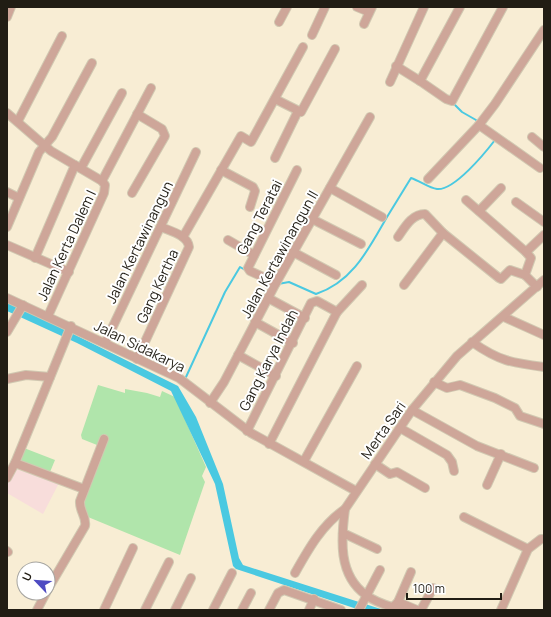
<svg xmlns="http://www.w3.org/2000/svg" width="551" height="617" font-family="Manrope,sans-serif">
	<rect width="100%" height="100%" fill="#f8edd4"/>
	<path fill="#f8dddb" d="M16,469l43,14 -16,31 -36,-21v-12z"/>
	<g fill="#b0e5ab">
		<path d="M98,385l27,8v-4l22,4 13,4 2,-6 13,6 31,70 -4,9 3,6 -25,73 -92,-38 -7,-15 21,-55 -20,-8 -1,-4z"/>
		<path d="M24,448l31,12 -5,12 -31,-11z"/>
	</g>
	<path fill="#4ac9e1" d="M7,301l171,85 18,31 27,67 16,74 4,7 141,45h-24l-124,-41 -3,-3 -18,-82 -44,-93 -94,-48 -70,-32z"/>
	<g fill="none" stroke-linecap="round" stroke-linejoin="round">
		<g stroke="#4ac9e1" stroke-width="2">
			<path d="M453,103l9,9 14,8"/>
			<path d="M278,284l11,-2 27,12c37,-12 53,-46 71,-77 8,-13 16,-26 24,-39 9,3 18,10 26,11 17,2 48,-36 58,-49"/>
			<path d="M186,377l39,-85 15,-25 7,4"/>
		</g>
		<defs>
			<g id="minor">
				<path d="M357,7l12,5"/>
				<path d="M7,17l4,-10"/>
				<path d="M279,22l8,-15"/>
				<path d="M364,24l8,-17"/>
				<path d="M312,35l13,-28"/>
				<path d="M396,66l24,15 26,18 6,2 51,-94"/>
				<path d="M420,81l40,-74"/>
				<path d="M390,82l34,-75"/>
				<path d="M275,99l26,13 34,-63"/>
				<path d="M7,113l44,38 51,30 3,4 -1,8 -56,123"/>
				<path d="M18,121l44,-85"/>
				<path d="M479,125l61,43"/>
				<path d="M532,137l12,10"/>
				<path d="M275,158l23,-47"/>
				<path d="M81,168l41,-75"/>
				<path d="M221,170l32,17 2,4 -5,16"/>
				<path d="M428,179l51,-54 16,-21 49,-74"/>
				<path d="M102,181l49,-93"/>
				<path d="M330,188l52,29"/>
				<path d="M7,192l12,6"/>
				<path d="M132,193l33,-57 -3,-7 -25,-15"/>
				<path d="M466,200l60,52 5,6 -6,17 12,12"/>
				<path d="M516,202l28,20"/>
				<path d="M479,211l22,-23"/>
				<path d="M312,219l49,25"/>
				<path d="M7,227l32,-75 13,-15 40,-74"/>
				<path d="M183,237l58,-101 10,6 52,-95"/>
				<path d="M398,237c7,-10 14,-23 27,-23l18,19 56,45 2,1 9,-9 15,5"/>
				<path d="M228,240l26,15"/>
				<path d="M7,245l62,27"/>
				<path d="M293,252l43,23"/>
				<path d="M526,252l18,-17"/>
				<path d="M35,258l40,-93"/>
				<path d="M276,283l-26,-12 -2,-3 49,-98"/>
				<path d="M404,285l39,-52"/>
				<path d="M7,298l172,80 72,55 105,58"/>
				<path d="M268,298l37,20"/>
				<path d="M504,317l40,18"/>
				<path d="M255,322l38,21"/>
				<path d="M7,332l16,-27"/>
				<path d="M472,342c27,19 40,21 72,25"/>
				<path d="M105,343l91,-191"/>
				<path d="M238,355l38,21"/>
				<path d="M137,359l52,-112c-1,-12 -19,-16 -28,-20"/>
				<path d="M7,379l19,-4 24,2"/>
				<path d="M434,382l13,6 13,-3 35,13 20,10 5,8 24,8"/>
				<path d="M210,403l14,-21 52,-99 94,-166"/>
				<path d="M412,410l65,36 57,22"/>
				<path d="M400,428l47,27 5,7 2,9"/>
				<path d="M247,431l64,-128 6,-2 20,11"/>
				<path d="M269,444l68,-132 25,-27"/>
				<path d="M304,461l53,-95"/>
				<path d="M15,463l69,26"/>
				<path d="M375,464l15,10 7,-2 28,16"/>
				<path d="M7,478l8,-15 56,-137"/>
				<path d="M487,485l14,-31"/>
				<path d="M464,517l64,32"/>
				<path d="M343,533l34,16"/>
				<path d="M7,551l1,1"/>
				<path d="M295,573c14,-25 27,-48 50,-64"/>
				<path d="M48,589l37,-63c2,-9 -6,-15 -5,-25l24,-62"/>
				<path d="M398,602l19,8"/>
				<path d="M393,607l5,-5 13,-30"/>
				<path d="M37,610l9,-17"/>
				<path d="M104,610l29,-62"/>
				<path d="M145,610l24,-48"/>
				<path d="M175,610l16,-32"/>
				<path d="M213,610l19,-37"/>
				<path d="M242,610l9,-17"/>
				<path d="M269,610l9,-17 6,-3 57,20"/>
				<path d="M309,610l5,-11"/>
				<path d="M359,610l21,-40"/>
				<path d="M401,610c-12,-4 -25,-7 -35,-15 -28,-20 -25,-56 -21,-86l67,-99 45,-54 87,-76"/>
				<path d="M421,610l12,-22"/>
				<path d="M501,610l27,-61 13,-10h3"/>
			</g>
		</defs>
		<use href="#minor" stroke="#d1c8b1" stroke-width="10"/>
		<use href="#minor" stroke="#cea699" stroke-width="8"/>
	</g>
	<g text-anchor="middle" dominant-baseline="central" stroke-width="4" stroke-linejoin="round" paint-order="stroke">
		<g font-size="14" fill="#211d14" stroke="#fff">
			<text transform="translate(259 217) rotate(-63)">Gang Teratai</text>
			<text transform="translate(139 242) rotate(-64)">Jalan Kertawinangun</text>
			<text transform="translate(66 245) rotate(-65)">Jalan Kerta Dalem I</text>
			<text transform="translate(279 254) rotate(-61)">Jalan Kertawinangun II</text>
			<text transform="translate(157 286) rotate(-65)">Gang Kertha</text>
			<text transform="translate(140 346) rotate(26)">Jalan Sidakarya</text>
			<text transform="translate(268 360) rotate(-63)">Gang Karya Indah</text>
			<text transform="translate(383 430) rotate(-55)">Merta Sari</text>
		</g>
	</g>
	<rect width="551" height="617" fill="none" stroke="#211d14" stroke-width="16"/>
	<g transform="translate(36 581) rotate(295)"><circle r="19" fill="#ffffff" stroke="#a6a5a1"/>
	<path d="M0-3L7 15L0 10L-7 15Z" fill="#4e4bc2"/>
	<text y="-6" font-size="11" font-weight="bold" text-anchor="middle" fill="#211d14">U</text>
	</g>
	<path d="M407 593v6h94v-6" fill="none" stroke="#211d14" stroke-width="2"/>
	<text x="413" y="593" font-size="12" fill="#211d14" stroke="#ffffff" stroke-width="3" paint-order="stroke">100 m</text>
</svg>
